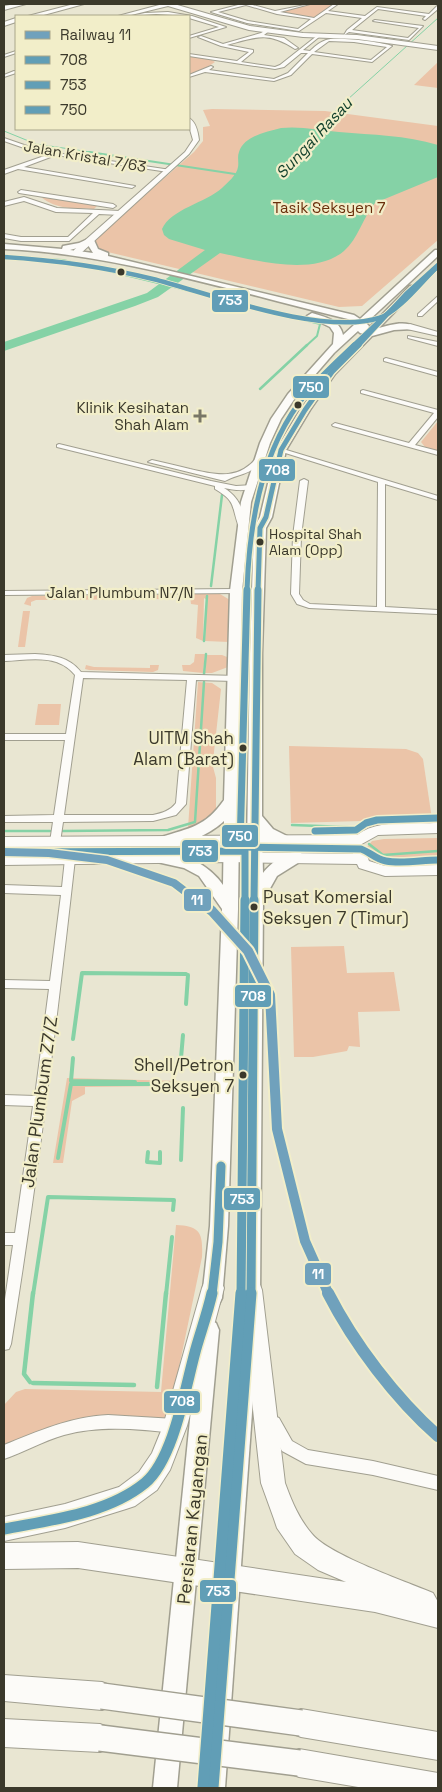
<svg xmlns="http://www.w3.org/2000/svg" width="442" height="1792" font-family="'Space Grotesk',sans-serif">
	<rect width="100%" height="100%" fill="#e9e6d2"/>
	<g fill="#ebc4a8">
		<path d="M311,4l23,1 -20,13 -37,-5z"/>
		<path d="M189,56l23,4 3,2 -12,8 -14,5z"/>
		<path d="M438,62v26l-24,-3z"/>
		<path d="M212,109l113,2 113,15v114l-76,66 -23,1 -244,-58 -1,-9 100,-88 9,-11v-14l7,-1 -7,-16z"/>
		<path d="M41,197l57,8 -4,4c-20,-1 -37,1 -53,-12z"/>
		<path d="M438,421v30l-13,-4 -4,-5z"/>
		<path d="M197,593l23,1 10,6 -1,42 -24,-1 2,-41 -3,-2 -1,43 -7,-3 2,-33 -7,-1 -1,-7z"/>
		<path d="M166,595h3l1,4 -134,1 -5,2v4l-7,-2 3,-6 5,-2z"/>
		<path d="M23,611h7l-5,36h-7z"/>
		<path d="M195,654h10l-2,19 -20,-2 -1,-6h8l4,-3z"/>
		<path d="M206,655h16l5,2 1,10 -16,6h-7z"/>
		<path d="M86,665l8,2 56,1v-3h9l-1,5 -5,2 -64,-2 -4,-1z"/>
		<path d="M198,682l14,1 9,6 -7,63 -1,15 3,11v31l-10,12 -18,7z"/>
		<path d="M38,704h23l-2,21h-24z"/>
		<path d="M289,746l117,3 12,4 5,6 9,60 -141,4z"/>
		<path d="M438,838v22l-57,1 -7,-3 -8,-10 6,-7 12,-2z"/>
		<path d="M344,946l3,27 47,-1 6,39 -42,1 2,35 -11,-1 -2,5 -34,6h-19l-3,-110z"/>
		<path d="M67,1078l113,3 1,4 -9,4 -5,-3 -82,1v7l-13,7 -9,62h-10z"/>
		<path d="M176,1225c25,1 27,9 26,32l-29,139 -10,25 -30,-5h-30l-62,15 -37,15v-41l12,-13 9,-3 136,3z"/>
	</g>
	<path fill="#85d2a6" d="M281,128c19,-2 38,2 58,4 34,3 66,3 99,13v32l-63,26c-12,14 -17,36 -31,48 -31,26 -89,9 -124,2l-62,44 -23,9 -131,45v-9l143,-49 58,-43 -36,-11 -5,-4 -2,-6c9,-20 43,-26 60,-41 5,-5 15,-13 16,-21 1,-5 -1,-10 1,-15 5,-16 27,-20 42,-24z"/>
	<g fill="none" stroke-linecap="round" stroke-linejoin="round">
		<g stroke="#85d2a6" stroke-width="1">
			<path d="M318,130l19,-21 101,-91"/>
			<path d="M4,131l32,13 61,9"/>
		</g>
		<g stroke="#85d2a6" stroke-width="2">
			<path d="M89,152l146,22"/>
			<path d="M4,257l59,3 99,24"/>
			<path d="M170,286l72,19"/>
			<path d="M248,306l72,18 -3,12 -11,10"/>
		</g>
		<g stroke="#85d2a6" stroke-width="2.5">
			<path d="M260,389l47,-44"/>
			<path d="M211,586l11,-91"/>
			<path d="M204,641l3,-45"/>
			<path d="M204,674l2,-20"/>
			<path d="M292,825l56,2"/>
			<path d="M4,831h46"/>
			<path d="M63,831l105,-1 27,-8 9,-140"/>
			<path d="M369,844l14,11 55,-4"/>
		</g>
		<g stroke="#85d2a6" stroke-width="4">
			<path d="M186,1004l2,-29"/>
			<path d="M73,1039l9,-66 104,1"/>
			<path d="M73,1058l-2,23 64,1"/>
			<path d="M181,1058l2,-23"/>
			<path d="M148,1152l-1,10 13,1v-11"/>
			<path d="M58,1158l13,-74h106"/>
			<path d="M181,1160l2,-52"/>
			<path d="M33,1295l15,-98 126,3 -1,10"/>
			<path d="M166,1295l6,-58"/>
		</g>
		<g stroke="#85d2a6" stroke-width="4.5">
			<path d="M30,1382l-6,-8 9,-81"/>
			<path d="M33,1383l101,2"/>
			<path d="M157,1387l9,-94"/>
		</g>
		<defs>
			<g id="street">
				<path d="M242,4h7l26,7 35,-7 -30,8 34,6 20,-14h4l-10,7 37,5 12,-9 52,7 8,-8h1v3l-13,11 -2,-1 3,-3 -48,-7 -26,21 56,8 11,-10 -46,-7 2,-1 48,6 -14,14 -60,-8 -5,3 3,-5 15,-12 -36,-5 -27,18 -52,-8 -36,-11zM246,5l31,9 34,5 -13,10 -50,-8 -30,-9z"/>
				<path d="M168,12l24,4 34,11 -37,11v-2l30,-9 -30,-9v-2l-33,-2 -25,2 14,-3z"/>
				<path d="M268,29l1,2 -5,4 20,3 14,10 -3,1c-27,-18 -39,-12 -68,-4l26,5v2l-12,10 34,5 5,-2 38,-30 1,2 -16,13 7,1c4,-4 10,-9 16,-11 9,-4 57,2 66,6l-20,16 -60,-8 -21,21 -17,6 -69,-9 -16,5v-2l22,-9 2,1 -4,3 65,9 14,-6 20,-20h-7l-17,14 -9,2 -86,-13v-2l48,7 12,-9 -28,-6 -23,-9 3,-1 22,8 38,-11zM329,41l25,1 33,5 -16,13 -57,-8z"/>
				<path d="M16,51v2l-12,4v-2z"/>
				<path d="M14,71h2v2l-12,4v-2z"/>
				<path d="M4,138l26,9 26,6 115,17 -3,2 -112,-17 -32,12 111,19 -3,2 -114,-19 -14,5v-4l46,-16 -23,-5 -23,-8z"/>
				<path d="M21,190l92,14 3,2 -3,2 -94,-15 -1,-1z"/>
				<path d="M24,197l33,11 63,3 3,2 -3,2 -21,-1 -30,27h-48l-17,-3v-4l17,3h47l25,-24 -37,-1 -32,-11 -20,5v-4z"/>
				<path d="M438,296v5l-16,15h-4v-2z"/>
				<path d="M408,336l30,6v4l-30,-8z"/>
				<path d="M386,358l52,14v4l-54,-15v-2z"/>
				<path d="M363,390l75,20v7l-23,28 23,6v4l-105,-29 -1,-1 3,-2 74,20 25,-30 -73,-20v-2z"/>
				<path d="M59,444l152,37 25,5 17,-1 1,2c-9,5 -20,3 -30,1 15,9 19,21 22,37l-1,2h-6c-8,-21 -2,-25 -24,-38v-3l-158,-39v-2z"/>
				<path d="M279,449h4l155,47v4l-53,-16v123l53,3v4l-129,-6 -12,-4 -6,-10 2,-58 7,-55 4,-2 4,2 -7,55 -2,58 4,6 7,4 67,3 1,-125 -99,-31z"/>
				<path d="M258,456l6,1c-14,20 -23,15 -39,24l-77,-19 4,-2c13,3 26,6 38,9 27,6 49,12 68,-13z"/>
				<path d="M236,589l4,2 -1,2 -235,2v-4z"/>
				<path d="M35,654c19,1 34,3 46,18l157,4v4l-3,1 -39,-1 -10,124 -10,11 -23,6 -90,1 -3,20 -5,4 -5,-4 3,-20h-49v-6l50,-1 11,-75h-61v-6h62l9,-59c-17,-22 -47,-15 -71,-14v-6zM83,678l104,2 -11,123c-6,8 -14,10 -23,12h-89z"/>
				<path d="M70,855l5,4c-18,162 -38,324 -64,485l-2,5 -5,1v-44l9,-61h-9v-12h11l18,-127 -29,-1v-10l31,1 14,-107 -45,-1v-8l46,1 11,-86 -57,-2v-8l58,2 3,-28z"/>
				<path d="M108,1415l67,4 5,2 2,5 -2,5 -5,2c-37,-4 -75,-8 -111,2 -21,6 -40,17 -60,24v-14c34,-14 66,-28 104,-30z"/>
				<path d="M274,1416l5,2 13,23 16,9 65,11 65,15v14l-65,-15 -67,-11 -24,-13 -15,-28 2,-5z"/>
			</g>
			<g id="secondary">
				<path d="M16,4h10l-22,6v-4z"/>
				<path d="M163,4h11l76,22 53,7 54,2 81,11v4l-81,-11 -54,-2 -54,-7 -81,-24 -41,10h-9z"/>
				<path d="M189,118c7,4 9,14 10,22l-10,14 -109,100h-6v-4l111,-98 8,-12 -4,-14z"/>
				<path d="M410,324l28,8v4l-31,-7v-4z"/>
				<path d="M438,823v10l-60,2 -18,10 -356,2v-10l353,-2c21,-16 55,-11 81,-12z"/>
				<path d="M359,846l5,2 5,13 16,5 53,-1v10l-53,1 -26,-8 -2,-4 -127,-2 -226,3v-10l226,-3 123,2 1,-6z"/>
			</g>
			<g id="primary">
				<path d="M90,238l4,2 4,9 10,4v3l246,59 6,4 75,-69h3v6l-72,67 3,3 -1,3 42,-43h6v4l-37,38c11,-3 26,-8 36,-1l-2,2 -19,1 -22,6 -37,38 -25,36 -24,40 -14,67 -6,11 -4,125v163l11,13 16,8 2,4 -2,4 -5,1 -22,-10 1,37c8,-10 25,-24 38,-20l2,4 -2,4 -24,15 -14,25 -3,397 -3,6 -7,3 -7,-3 -3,-6 10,-645 4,-125 6,-11 16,-67 24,-40 29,-40 35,-36 -4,-1 -2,-2 -24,22 -39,45 -14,21 -11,24 -19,59 -9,89 -4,318 -10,317 -6,72 -3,6 -7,3 -7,-3 -3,-6 8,-72 12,-317 -23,-33 -15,-8 -27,-6 -2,-4 2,-4c22,-7 54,13 66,31l1,-64c-12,12 -46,29 -63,24l-2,-4 2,-4c29,-9 44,-10 63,-37l6,-209 11,-89 19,-59 11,-24 17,-25 45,-50 1,-11 -4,-6 -23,-11 5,-3c13,4 28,7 31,22l12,-11 -7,-5c-113,-27 -229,-65 -344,-70v-5l58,5 1,-3 16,-3zM88,245l5,8 -23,-3z"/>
				<path d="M209,1320l7,3 3,7 -42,458h-24l46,-458 3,-7z"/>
				<path d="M248,1320l7,2 3,7 -33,459h-24l37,-459 3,-7z"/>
			</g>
			<g id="highway">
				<path d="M74,4h10l-44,12h-12z"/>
				<path d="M16,18v4l-12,4v-4z"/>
				<path d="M213,1277l8,4 3,7 -37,138 -17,44 -13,20 -22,16 -9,3 -61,19 -61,13v-24l61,-13 54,-17 20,-15 13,-19 11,-27 39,-138 3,-7z"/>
				<path d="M251,1279l8,3 3,8 23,193c7,19 14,36 27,51 17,21 93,47 121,59l5,9v26l-63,-16 -297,-44 -74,1v-26l74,-1 268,40 -28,-12 -23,-16 -18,-26 -3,-9 -13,-36 -21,-193 3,-8z"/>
				<path d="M4,1675l98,7 10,4 4,10 -4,10 -10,4 -98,-9z"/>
				<path d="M301,1709l137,23v28l-137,-23 -10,-4 -4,-10 4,-10z"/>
				<path d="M4,1719l96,5 10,4 4,10 -4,10 -10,4 -96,-5z"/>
				<path d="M299,1749l139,24v15h-74l-65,-11 -10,-4 -4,-10 4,-10z"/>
			</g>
		</defs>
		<use href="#street" stroke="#a19f90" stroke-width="2"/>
		<use href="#secondary" stroke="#a19f90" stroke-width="2"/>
		<use href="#primary" stroke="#a19f90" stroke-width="3"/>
		<use href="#highway" stroke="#a19f90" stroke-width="2"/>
		<use href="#street" fill="#fcfbf8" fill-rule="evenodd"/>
		<use href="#secondary" fill="#fcfbf8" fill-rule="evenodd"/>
		<use href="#primary" fill="#fcfbf8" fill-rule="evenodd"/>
		<use href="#highway" fill="#fcfbf8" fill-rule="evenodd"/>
		<defs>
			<g id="highway-bridge">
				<path d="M102,1696l199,27"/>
				<path d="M100,1738l199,25"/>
			</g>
		</defs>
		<use href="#highway-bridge" stroke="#a19f90" stroke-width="28" stroke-linecap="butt"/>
		<use href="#highway-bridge" stroke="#fcfbf8" stroke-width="25"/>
		<defs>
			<path id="bus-1-far4" d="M358,346l48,-52 32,-29"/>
			<path id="bus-1-far3" d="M258,591l2,-63 6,-11 15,-67 24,-40 27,-38 27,-27"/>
			<path id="bus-1-far2" d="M254,902l4,-312"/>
			<g id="bus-1-far1">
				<path d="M212,1295l6,-53 3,-76"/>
				<path d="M251,1295l3,-395"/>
			</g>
			<g id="bus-1">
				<path d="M4,1529c46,-9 103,-15 141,-46 30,-25 41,-101 52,-138 5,-17 11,-34 15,-52"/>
				<path d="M213,1788l38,-495"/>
			</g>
			<path id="bus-2-far3" d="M4,257c50,3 100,10 149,22 58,15 169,57 226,39 20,-6 43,-37 59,-52"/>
			<path id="bus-2-far2" d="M4,852l241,-1v51"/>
			<path id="bus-2-far1" d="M241,1295l4,-395"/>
			<path id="bus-2" d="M203,1787l38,-494"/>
			<path id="bus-3-far2" d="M353,346l85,-80"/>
			<path id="bus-3-far1" d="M247,591c2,-64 13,-135 52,-188 16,-22 35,-39 55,-58"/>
			<g id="bus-3">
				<path d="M247,590l-7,257 121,2c9,3 14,10 25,12 16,3 36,-1 52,-1"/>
				<path d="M315,831l41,-1 10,-7 11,-3 61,-2"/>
			</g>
		</defs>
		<use href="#bus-1-far4" stroke="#f2eec9" stroke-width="6"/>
		<use href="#bus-1-far3" stroke="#f2eec9" stroke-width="8"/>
		<use href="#bus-1-far2" stroke="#f2eec9" stroke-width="10"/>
		<use href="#bus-1-far1" stroke="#f2eec9" stroke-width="12"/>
		<use href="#bus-1" stroke="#f2eec9" stroke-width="14"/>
		<use href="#bus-2-far3" stroke="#f2eec9" stroke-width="6"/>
		<use href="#bus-2-far2" stroke="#f2eec9" stroke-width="10"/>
		<use href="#bus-2-far1" stroke="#f2eec9" stroke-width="12"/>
		<use href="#bus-2" stroke="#f2eec9" stroke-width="14"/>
		<use href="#bus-3-far2" stroke="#f2eec9" stroke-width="6"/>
		<use href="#bus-3-far1" stroke="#f2eec9" stroke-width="8"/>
		<use href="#bus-3" stroke="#f2eec9" stroke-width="10"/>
		<use href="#bus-1-far4" stroke="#619eb6" stroke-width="4.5"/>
		<use href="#bus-1-far3" stroke="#619eb6" stroke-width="5"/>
		<use href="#bus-1-far2" stroke="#619eb6" stroke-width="7"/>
		<use href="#bus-1-far1" stroke="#619eb6" stroke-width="9"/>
		<use href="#bus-1" stroke="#619eb6" stroke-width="11"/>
		<use href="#bus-2-far3" stroke="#619eb6" stroke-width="4.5"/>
		<use href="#bus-2-far2" stroke="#619eb6" stroke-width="7"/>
		<use href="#bus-2-far1" stroke="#619eb6" stroke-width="9"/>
		<use href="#bus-2" stroke="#619eb6" stroke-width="11"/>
		<use href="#bus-3-far2" stroke="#619eb6" stroke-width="4.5"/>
		<use href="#bus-3-far1" stroke="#619eb6" stroke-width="5"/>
		<use href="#bus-3" stroke="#619eb6" stroke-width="7"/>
		<defs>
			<path id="rail-1-far2" d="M4,852l45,1 58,7 67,23 25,19"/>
			<path id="rail-1-far1" d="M198,900l14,11 36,40 22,44 7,134 28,112 24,54"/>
			<path id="rail-1" d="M328,1293c26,51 68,106 110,143"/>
		</defs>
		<use href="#rail-1-far2" stroke="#f2eec9" stroke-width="11"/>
		<use href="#rail-1-far1" stroke="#f2eec9" stroke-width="14"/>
		<use href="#rail-1" stroke="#f2eec9" stroke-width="16"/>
		<use href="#rail-1-far2" stroke="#70a1bc" stroke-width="8"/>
		<use href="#rail-1-far1" stroke="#70a1bc" stroke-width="10"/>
		<use href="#rail-1" stroke="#70a1bc" stroke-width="12"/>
	</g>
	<g fill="#3b392b" stroke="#f2eec9" stroke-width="2">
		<circle cx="121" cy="272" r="4.5"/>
		<circle cx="298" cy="405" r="4.5"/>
		<circle cx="260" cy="542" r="4.5"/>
		<circle cx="243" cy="748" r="4.5"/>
		<circle cx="254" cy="907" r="4.5"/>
		<circle cx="243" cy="1075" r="4.5"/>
	</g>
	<path fill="#787665" stroke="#f2eec9" stroke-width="2" d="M197.5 408.5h5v5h5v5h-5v5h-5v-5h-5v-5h5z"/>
	<g text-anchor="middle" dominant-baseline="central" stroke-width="4.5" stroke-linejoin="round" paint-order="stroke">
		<g font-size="14" fill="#3b392b" stroke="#f2eec9" text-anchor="start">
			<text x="269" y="534">Hospital Shah<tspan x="269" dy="16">Alam (Opp)</tspan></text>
		</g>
		<g font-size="15" fill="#3b392b" stroke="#f2eec9">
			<text transform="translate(85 156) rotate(10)">Jalan Kristal 7/63</text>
			<text x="120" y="592">Jalan Plumbum N7/N</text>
		</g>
		<g font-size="15" fill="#6a2f0c" stroke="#f2eec9">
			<text x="329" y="207">Tasik Seksyen 7</text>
		</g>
		<g font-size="15" fill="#3b392b" stroke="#f2eec9" text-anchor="end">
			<text x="189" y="407">Klinik Kesihatan<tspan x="189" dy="17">Shah Alam</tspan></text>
		</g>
		<g font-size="16" font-style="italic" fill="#103f2a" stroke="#f2eec9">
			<text transform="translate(314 138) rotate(-47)">Sungai Rasau</text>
		</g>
		<g font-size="17" fill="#3b392b" stroke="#f2eec9" text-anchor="end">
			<text x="234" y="738">UITM Shah<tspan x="234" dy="21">Alam (Barat)</tspan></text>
			<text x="263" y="897" text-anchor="start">Pusat Komersial<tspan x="263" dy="21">Seksyen 7 (Timur)</tspan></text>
			<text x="234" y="1065">Shell/Petron<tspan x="234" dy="21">Seksyen 7</tspan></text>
		</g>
		<g font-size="18" fill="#3b392b" stroke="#f2eec9">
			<text transform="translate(39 1102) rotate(-82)">Jalan Plumbum Z7/Z</text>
			<text transform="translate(192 1519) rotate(-84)">Persiaran Kayangan</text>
		</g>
	</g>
	<g stroke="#f2eec9" stroke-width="2">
		<rect x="211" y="289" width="38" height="24" rx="5" fill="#619eb6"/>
		<rect x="292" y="375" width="38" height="24" rx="5" fill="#619eb6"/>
		<rect x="258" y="458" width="38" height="24" rx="5" fill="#619eb6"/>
		<rect x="221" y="824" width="38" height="24" rx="5" fill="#619eb6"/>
		<rect x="181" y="839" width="38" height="24" rx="5" fill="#619eb6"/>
		<rect x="183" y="888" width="29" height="24" rx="5" fill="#70a1bc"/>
		<rect x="234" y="984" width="38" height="24" rx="5" fill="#619eb6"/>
		<rect x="223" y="1187" width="38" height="24" rx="5" fill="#619eb6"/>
		<rect x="304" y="1262" width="28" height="24" rx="5" fill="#70a1bc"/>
		<rect x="163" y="1390" width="38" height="24" rx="5" fill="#619eb6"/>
		<rect x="199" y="1579" width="38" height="24" rx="5" fill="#619eb6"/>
	</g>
	<g font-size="14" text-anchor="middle" font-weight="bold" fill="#fff">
		<text x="230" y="305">753</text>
		<text x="311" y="392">750</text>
		<text x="277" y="475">708</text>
		<text x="240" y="841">750</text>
		<text x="200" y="856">753</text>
		<text x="197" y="905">11</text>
		<text x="253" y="1001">708</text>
		<text x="242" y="1204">753</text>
		<text x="318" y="1279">11</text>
		<text x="182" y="1406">708</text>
		<text x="218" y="1596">753</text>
	</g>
	<rect width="442" height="1792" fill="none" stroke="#3b392b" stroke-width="10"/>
	<rect x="15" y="15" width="175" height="115" fill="#f2eec9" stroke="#a9a68a"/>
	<rect x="25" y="31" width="25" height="8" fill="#70a1bc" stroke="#a9a68a"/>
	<text x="60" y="40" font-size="15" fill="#3b392b">Railway 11</text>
	<rect x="25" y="56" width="25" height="8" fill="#619eb6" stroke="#a9a68a"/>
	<text x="60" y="65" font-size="15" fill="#3b392b">708</text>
	<rect x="25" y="81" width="25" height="8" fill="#619eb6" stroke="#a9a68a"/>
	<text x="60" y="90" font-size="15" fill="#3b392b">753</text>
	<rect x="25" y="106" width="25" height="8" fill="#619eb6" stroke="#a9a68a"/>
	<text x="60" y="115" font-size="15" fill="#3b392b">750</text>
</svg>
